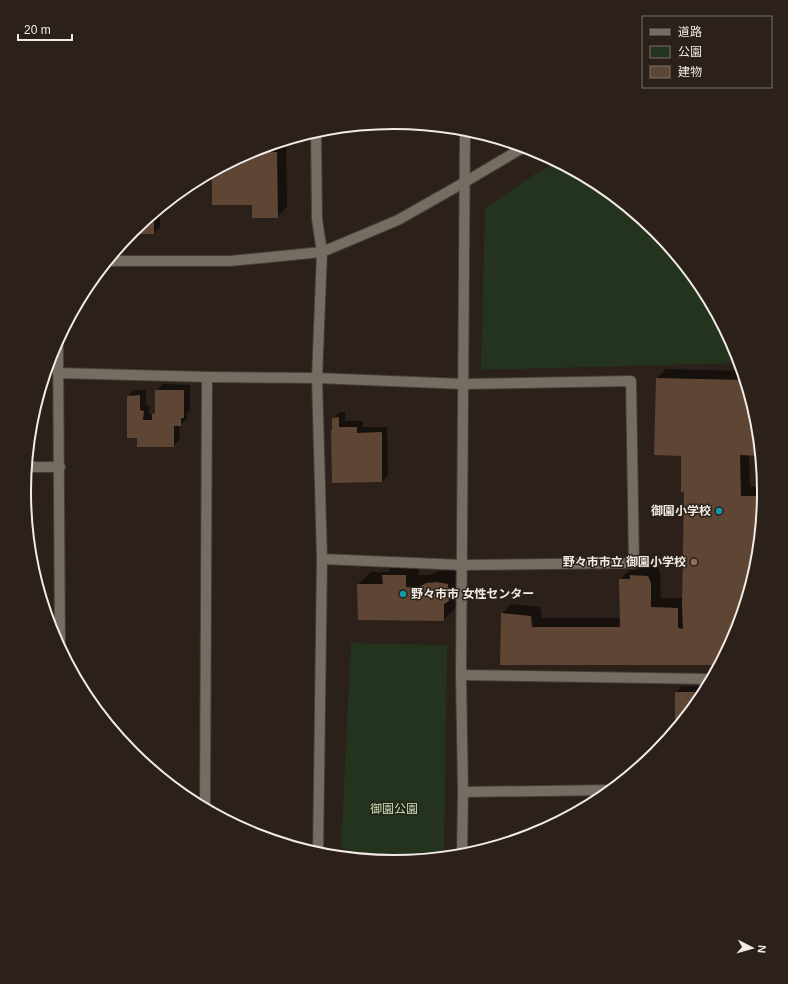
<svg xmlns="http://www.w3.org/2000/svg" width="788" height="984" font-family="Arial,'Noto Sans JP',sans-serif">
	<rect width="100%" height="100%" fill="#2b201a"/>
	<g fill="#23331d">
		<path d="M558,162l42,22 56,47 46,56 34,64 4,12 -259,7 4,-162 50,-34z"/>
		<path d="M351,643l96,2 -3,212 -49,5 -54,-14z"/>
	</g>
	<g fill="#0007">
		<path d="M275,143h11l1,64 -10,10 -24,-13h-40v-33l40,-21z"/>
		<path d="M160,208v19l-6,6 -21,-3z"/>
		<path d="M666,369l76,2 15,49 3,35h-11l1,32h13l1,5 -7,72 -21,70 -16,30h-219l1,-50 9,-10 29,3 2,11h79l-1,-39 10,-9h7l4,-4h16l3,7 1,25h22l2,-107 -3,-36 -25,-77z"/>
		<path d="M163,384l27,1v25l-3,3v6l-7,6 -1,15 -6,6 -35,-9 -10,-41 6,-6h12v15h3v9h4l3,-3v-20z"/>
		<path d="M340,412h5v9h18v6h24l1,48 -6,6 -49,1v-64z"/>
		<path d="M396,563h22l1,12h12l8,-4 11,-1 10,2 2,16 -6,5v14l-12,13 -86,-36 13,-12h16z"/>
		<path d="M682,686h26l-6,12 -26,-6z"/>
	</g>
	<g fill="#5f4534">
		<path d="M277,152l1,66h-26v-13h-40v-33l36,-19z"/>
		<path d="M154,213v21h-20l-1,-4z"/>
		<path d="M656,378l89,2 12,40 3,36 -20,-1 1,41h23l-7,68 -21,70 -17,31h-219l1,-52 30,3 1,11h88l-1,-48h11v-4l18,1 3,7v24l27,1v20l5,1 -1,-23 2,-114h-3v-36l-27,-1z"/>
		<path d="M155,390h29v28h-3v8h-7v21h-37v-9h-10v-42l13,-1v15l4,1 -1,9h9v-6l3,-1z"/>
		<path d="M339,417v10h18v6l25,-1v50l-50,1 -1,-53h1v-12z"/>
		<path d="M382,575h24v12l11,1 9,-5 10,-1 12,2 1,17 -5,3v17l-86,-1 -1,-36h26z"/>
		<path d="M675,692h30l-3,6 -27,33z"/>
	</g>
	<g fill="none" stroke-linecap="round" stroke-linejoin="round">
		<defs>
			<g id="minor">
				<path d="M316,131l1,88 5,33 -5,126 5,181 -4,295"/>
				<path d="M107,261h123l92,-9 76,-32 67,-38 59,-35"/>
				<path d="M58,340l2,308"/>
				<path d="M58,373l149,4 -2,432"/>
				<path d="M207,377l110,1 146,6 168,-3 3,182 -171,2 -141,-6"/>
				<path d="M26,467h34"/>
				<path d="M461,675l250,4"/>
				<path d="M463,792l148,-2"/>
				<path d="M462,855l1,-63 -2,-117 4,-546"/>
			</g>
		</defs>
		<use href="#minor" stroke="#473c36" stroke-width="12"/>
		<use href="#minor" stroke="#746d61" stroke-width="10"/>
	</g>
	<g fill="#0f9aa8" stroke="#2b201a" stroke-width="1.5">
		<circle cx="719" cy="511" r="4"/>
		<circle cx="403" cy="594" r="4"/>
	</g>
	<circle fill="#8d6e63" stroke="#2b201a" stroke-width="1.5" cx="694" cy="562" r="4"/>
	<g text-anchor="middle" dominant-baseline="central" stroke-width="3" stroke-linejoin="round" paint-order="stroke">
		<g font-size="12" font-weight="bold" fill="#f1eae5" stroke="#2b201a" text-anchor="end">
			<text x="711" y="511">御園小学校</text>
			<text x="686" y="562">野々市市立 御園小学校</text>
			<text x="411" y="594" text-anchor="start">野々市市 女性センター</text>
		</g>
		<g font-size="12" fill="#c0e3b3" stroke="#2b201a">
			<text x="394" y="809">御園公園</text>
		</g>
	</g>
	<path d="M0 0H788V984H0ZM31 492a363 363 0 1 1 726 0a363 363 0 1 1-726 0Z" fill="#2b201a" fill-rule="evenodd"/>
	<path fill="none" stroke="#f1eae5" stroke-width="2" d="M31 492a363 363 0 1 1 726 0a363 363 0 1 1-726 0Z"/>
	<rect x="642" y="16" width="130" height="72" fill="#2b201a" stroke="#7a716b"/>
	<rect x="650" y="29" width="20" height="6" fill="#746d61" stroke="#7a716b"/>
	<text x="678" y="36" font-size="12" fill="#f1eae5">道路</text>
	<rect x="650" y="46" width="20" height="12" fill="#23331d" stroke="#7a716b"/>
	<text x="678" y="56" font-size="12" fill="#f1eae5">公園</text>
	<rect x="650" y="66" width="20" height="12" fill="#5f4534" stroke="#7a716b"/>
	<text x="678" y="76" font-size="12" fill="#f1eae5">建物</text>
	<g transform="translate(752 948) rotate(96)" stroke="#2b201a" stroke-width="3" paint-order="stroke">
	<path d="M0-3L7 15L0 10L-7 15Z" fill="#f1eae5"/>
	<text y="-6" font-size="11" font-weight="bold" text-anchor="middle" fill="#f1eae5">N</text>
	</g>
	<path d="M18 34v6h54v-6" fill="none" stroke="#f1eae5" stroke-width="2"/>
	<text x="24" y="34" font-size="12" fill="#f1eae5" stroke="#2b201a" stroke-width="3" paint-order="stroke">20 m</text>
</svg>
